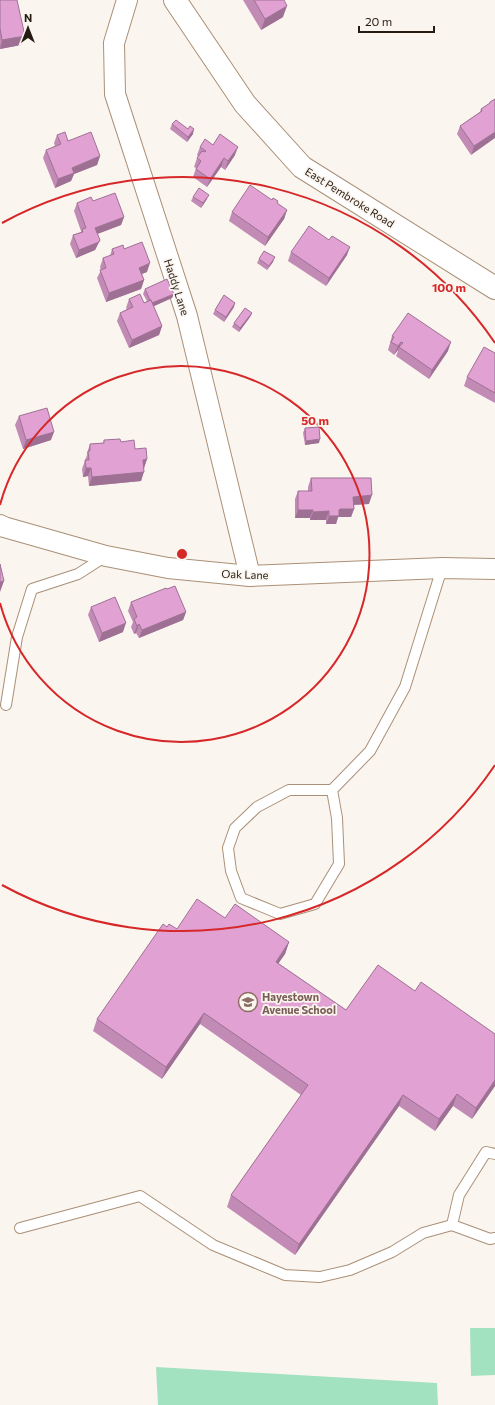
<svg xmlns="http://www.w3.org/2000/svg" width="495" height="1405" font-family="Commissioner,sans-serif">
	<rect width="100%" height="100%" fill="#fbf5f0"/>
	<g fill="#a3e2c0">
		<path d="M470,1328h25v47l-24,1z"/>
		<path d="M156,1367l281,16 1,22h-280z"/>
	</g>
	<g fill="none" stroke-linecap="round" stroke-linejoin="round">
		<defs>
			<g id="service">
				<path d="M6,705l11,-68 15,-48 46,-15 28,-18"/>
				<path d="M332,790l5,28 2,46 -24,40 -35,10 -39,-16 -10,-27 -3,-23 7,-20 22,-21 32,-17h43l38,-39 35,-64 37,-119"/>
				<path d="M495,1154l-9,-2 -27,43 -7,30 38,14 5,-1"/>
				<path d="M20,1228l120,-32 73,49 72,30 35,2 30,-7 42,-18 31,-19 29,-8"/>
			</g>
			<g id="minor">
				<path d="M127,0l-13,43 1,51 72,222 63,260"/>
				<path d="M0,525l4,2 102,29 62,12 82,8 192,-8 53,1"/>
			</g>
			<path id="tertiary" d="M175,0l70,104 57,63 193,121"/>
		</defs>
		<use href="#service" stroke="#aa9076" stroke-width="12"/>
		<use href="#minor" stroke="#aa9076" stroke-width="22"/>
		<use href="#tertiary" stroke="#aa9076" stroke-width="24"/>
		<use href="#service" stroke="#fff" stroke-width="10"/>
		<use href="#minor" stroke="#fff" stroke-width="20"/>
		<use href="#tertiary" stroke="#fff" stroke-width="22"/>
	</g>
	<g fill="#c28bb5">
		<path d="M0,0l21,45 -21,4z"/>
		<path d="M243,0h41l-1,17 -22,13z"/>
		<path d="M495,99l-24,56 -14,-21 3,-8 20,-14 1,-3 8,-5 1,-2z"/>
		<path d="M172,124l21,10 -6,8 -17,-13z"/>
		<path d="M57,135l43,21 -3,9 -23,9 -3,7 -16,7 -12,-30 3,-8 9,-4 -1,-3z"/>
		<path d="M213,145l22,10 -10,15 -4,-3 -14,20 -14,-10 3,-9 -2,-1 3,-9 1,-2 -1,-1 3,-8z"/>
		<path d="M193,197l14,2 -6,9 -10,-7z"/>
		<path d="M93,201l31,16 -3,8 -24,9 3,6 -5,10 -19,8 -6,-14 3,-9 8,-3v-1l-7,-20 3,-8z"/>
		<path d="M278,204l9,6 -3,9 -19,27 -36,-25 3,-9z"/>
		<path d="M112,249h12l23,23 -5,2 2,6 -3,9 -35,13 -9,-24 4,-8 -1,-3 3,-9 7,-2z"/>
		<path d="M291,252l56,3 -21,31 -38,-25z"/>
		<path d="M259,259l14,3 -6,8 -10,-7z"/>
		<path d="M145,289l29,5 -2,4 -19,8 9,20 -3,9 -30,13 -12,-27 3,-8 7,-4 -1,-1 3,-9 15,4 3,-2 -4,-7z"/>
		<path d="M234,307l-10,15 -11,-8 2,-4z"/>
		<path d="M252,313l-2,4 -11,15 -7,-5 2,-4z"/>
		<path d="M392,336l56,15 -19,28 -33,-23 2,-5v-1l-4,5 -6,-5z"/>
		<path d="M495,353v50l-31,-17 3,-9z"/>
		<path d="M19,416l32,24 -28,9 -8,-24z"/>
		<path d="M305,428l14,15 -14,2 -2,-12z"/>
		<path d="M104,440l17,2 14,7 12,10 -3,9 -3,13 -52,5 -1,-10 -5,1 -1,-8 5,-14v-2l3,-9 13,-1z"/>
		<path d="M311,478l58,26 -15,1v4l-3,8h-13l-2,7h-10v-4h-16v-2h-15v-19l3,-8h10v-4z"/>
		<path d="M167,589l19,23 -3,8 -44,18 -3,-5 -2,1 -3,-7 2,-5 -5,-11 3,-9z"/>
		<path d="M91,607l32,25 -24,10 -11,-27z"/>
		<path d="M225,918l64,24 -4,12 -7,9 68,47 69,-19 80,43v52l-23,33 -19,-13 -18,25 -36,-25 -104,149 -68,-48 4,-12 70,-100 -101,-71 -38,55 -69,-48 4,-12 70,-92 10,2z"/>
	</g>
	<g fill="#9e7194">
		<path d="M287,6l-4,11 -22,13 4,-11z"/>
		<path d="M25,36l-4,9 -21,4 2,-9z"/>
		<path d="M194,129l-1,5 -6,8 1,-5z"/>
		<path d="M495,132v6l-24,17 3,-9z"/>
		<path d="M238,147l-3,8 -10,15 3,-9z"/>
		<path d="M100,156l-3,9 -23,9 -3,7 -16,7 3,-9 14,-11z"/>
		<path d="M224,158l-3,9 -14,20 3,-8z"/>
		<path d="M209,195l-2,4 -6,9 2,-5z"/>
		<path d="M287,210l-3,9 -19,27 3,-9z"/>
		<path d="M124,217l-3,8 -29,11 3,-8z"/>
		<path d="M100,240l-5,10 -19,8 3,-8z"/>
		<path d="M350,247l-3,8 -21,31 3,-8z"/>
		<path d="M275,257l-2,5 -6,8 2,-4z"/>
		<path d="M150,263l-3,9 -11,4 3,-8z"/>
		<path d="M144,280l-3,9 -35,13 3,-9z"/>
		<path d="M174,294l-2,4 -22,10 1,-5z"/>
		<path d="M235,303l-1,4 -10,15 2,-5z"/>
		<path d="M252,313l-2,4 -11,15 1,-4z"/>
		<path d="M162,326l-3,9 -30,13 3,-8z"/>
		<path d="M401,342l-3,8 -4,5 4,-9z"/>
		<path d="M451,342l-3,9 -19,28 3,-9z"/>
		<path d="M54,432l-3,8 -28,9 3,-9z"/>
		<path d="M320,439l-1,4 -14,2 1,-4z"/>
		<path d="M147,459l-3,9 -4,1 3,-9z"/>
		<path d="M86,468h5l-3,8 -5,1z"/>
		<path d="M144,472l-3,9 -52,5 3,-9z"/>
		<path d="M372,495l-3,9 -19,1 3,-8z"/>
		<path d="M340,509h14l-3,8h-13l-2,7h-10l3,-8z"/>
		<path d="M298,510h15l-3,8h-15z"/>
		<path d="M329,511l-3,9h-16l3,-8z"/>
		<path d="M4,581l-4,11v-10z"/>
		<path d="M186,612l-3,8 -44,18 3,-8z"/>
		<path d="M126,623l-3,9 -24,10 3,-9z"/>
		<path d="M139,624l-3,9 -2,1 3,-8z"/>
		<path d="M289,942l-4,12 -13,19 4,-11z"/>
		<path d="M204,1013l-4,11 -38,55 4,-12z"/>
		<path d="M495,1080v6l-23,33 4,-11z"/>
		<path d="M457,1094l-4,12 -18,25 4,-12z"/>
		<path d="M403,1095l-4,11 -104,149 4,-11z"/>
	</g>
	<g fill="#e1a2d3" stroke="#9e7194">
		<path d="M0,0h17l8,36 -23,4 -2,-12z"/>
		<path d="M254,0h30l3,6 -22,13z"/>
		<path d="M495,99v33l-21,14 -14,-20 22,-15 -1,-2 9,-6v-1z"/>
		<path d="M176,120l12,9 2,-3 4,3 -6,8 -16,-13z"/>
		<path d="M65,132l3,9 23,-9 9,24 -28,12 2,5 -16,6 -12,-29 15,-6 -4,-9z"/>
		<path d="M220,134l18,13 -10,14 -4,-3 -14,21 -14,-10 5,-8 -4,-3 5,-7 3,1 1,-1 -6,-4 5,-8 8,6z"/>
		<path d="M250,185l22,15 1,-2 5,3 -1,2 10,7 -19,27 -36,-25z"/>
		<path d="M199,188l10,7 -6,8 -10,-6z"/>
		<path d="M115,193l9,24 -29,11 5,12 -1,2 -20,8 -6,-15 10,-3 -1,-3 4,-1 -9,-25 14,-6 2,4z"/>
		<path d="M309,226l20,14 3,-4 18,11 -21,31 -38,-26z"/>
		<path d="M142,242l8,21 -11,5 5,12 -35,13 -9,-23 6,-2 -3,-10 11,-4 -2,-5 11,-4 1,4z"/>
		<path d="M264,251l11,6 -6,9 -10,-7z"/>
		<path d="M167,279l7,15 -22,9 -1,-3h-1l-5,-11z"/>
		<path d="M140,294l4,9 7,-3 11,26 -30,14 -12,-27 13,-6 -4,-8z"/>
		<path d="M224,295l11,8 -9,14 -11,-7z"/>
		<path d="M245,308l7,5 -12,15 -6,-5z"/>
		<path d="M408,313l43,29 -19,28 -33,-23 4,-4 -2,-1 -3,4 -7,-4 3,-5 -2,-1z"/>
		<path d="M484,347l11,6v40l-28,-16z"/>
		<path d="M47,408l7,24 -28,8 -7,-24z"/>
		<path d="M319,427l1,12 -14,2 -1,-13z"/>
		<path d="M120,439l1,3 13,-2 1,9 11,-1 1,11 -4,1 1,12 -52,5 -1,-9h-5l-1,-8h4l-1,-9h2v-7l14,-1v-3z"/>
		<path d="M311,478h60l1,17 -19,2 1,12h-14l-1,1v6h-10v-5l-16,1v-2h-15v-19h14z"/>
		<path d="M0,564l4,17 -4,1z"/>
		<path d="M175,586l11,26 -44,18 -3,-6 -2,2 -3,-7 3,-2 -6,-15 35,-14 1,1z"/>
		<path d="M115,597l11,26 -24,10 -11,-26z"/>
		<path d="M197,899l28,19 10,-14 54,38 -13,20 70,48 32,-45 37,26 6,-9 74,52v46l-19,28 -19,-14 -18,25 -36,-24 -104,149 -68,-49 77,-110 -104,-72 -38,54 -69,-48 66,-95 4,3 2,-3 8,5z"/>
	</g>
	<g fill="none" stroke="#d62828" stroke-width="2">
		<path d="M0 505A188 188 0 1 1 0 603"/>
		<path d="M495 765A377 377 0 0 1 2 885M2 223A377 377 0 0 1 495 343"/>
	</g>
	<defs>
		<symbol id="school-ring" viewBox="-11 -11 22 22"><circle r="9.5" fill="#fbf5f0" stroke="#8d6e63" stroke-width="1.5"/><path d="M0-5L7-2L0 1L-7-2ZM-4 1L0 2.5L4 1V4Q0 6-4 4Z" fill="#8d6e63"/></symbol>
	</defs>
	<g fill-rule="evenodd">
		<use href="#school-ring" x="237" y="991" width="22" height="22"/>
	</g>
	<g text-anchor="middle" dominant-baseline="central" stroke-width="3.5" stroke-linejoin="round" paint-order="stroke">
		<g font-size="11" fill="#251b11" stroke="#fbf5f0">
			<text transform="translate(350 197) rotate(32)">East Pembroke Road</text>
			<text transform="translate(177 287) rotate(72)">Haddy Lane</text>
			<text transform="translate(245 574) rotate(2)">Oak Lane</text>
		</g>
		<g font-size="11" font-weight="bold" fill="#785e54" stroke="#fbf5f0" text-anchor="start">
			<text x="262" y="996">Hayestown<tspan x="262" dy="13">Avenue School</tspan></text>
		</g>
	</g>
	<circle cx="182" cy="554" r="6" fill="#d62828" stroke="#fbf5f0" stroke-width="2"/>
	<g font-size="12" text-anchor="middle" font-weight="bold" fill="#d62828" stroke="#fbf5f0" stroke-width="3.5" stroke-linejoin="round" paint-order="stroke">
		<text x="449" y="292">100 m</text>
		<text x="315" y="425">50 m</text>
	</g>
	<g transform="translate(28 28)" stroke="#fbf5f0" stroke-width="3" paint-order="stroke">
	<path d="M0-3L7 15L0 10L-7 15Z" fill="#251b11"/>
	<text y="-6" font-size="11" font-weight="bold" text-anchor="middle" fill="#251b11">N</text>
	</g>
	<path d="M359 26v6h75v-6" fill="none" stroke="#251b11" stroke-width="2"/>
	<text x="365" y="26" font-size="12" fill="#251b11" stroke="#fbf5f0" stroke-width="3" paint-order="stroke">20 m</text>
</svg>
